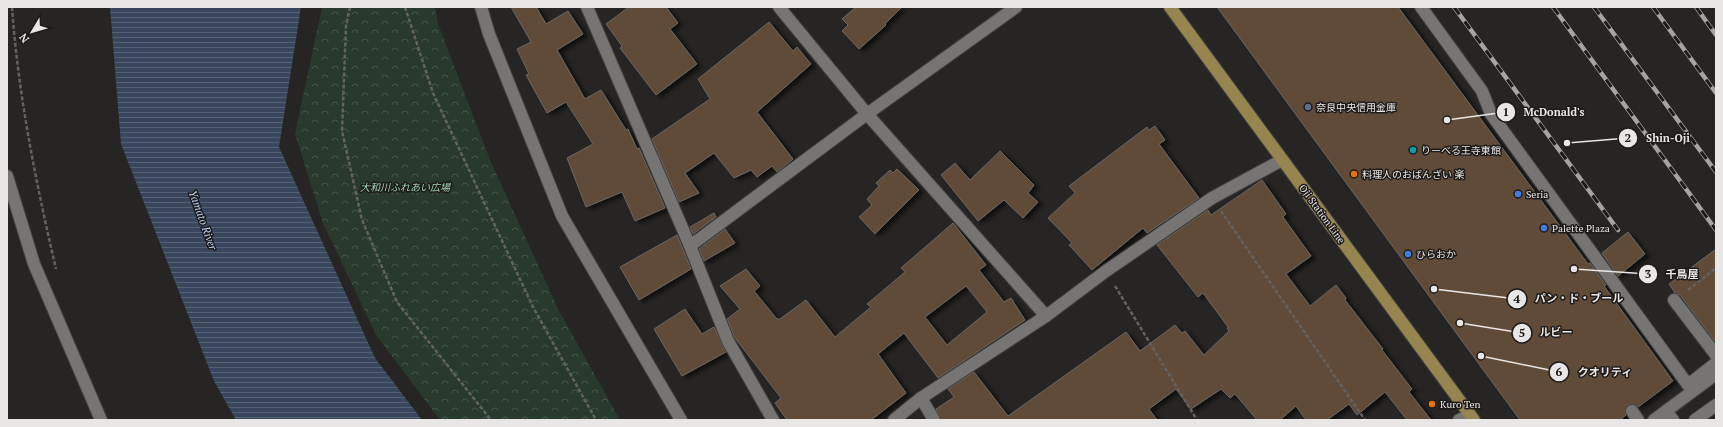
<svg xmlns="http://www.w3.org/2000/svg" width="1723" height="427" font-family="'PT Serif','Noto Sans JP',serif">
	<defs>
		<pattern id="park-crowns" width="20" height="18" patternUnits="userSpaceOnUse"><rect width="20" height="18" fill="#273a2d"/><path d="M2 6a3 3 0 1 1 6 0M12 15a3 3 0 1 1 6 0" fill="none" stroke="#46564b"/></pattern>
		<pattern id="water-rules" width="6" height="5" patternUnits="userSpaceOnUse"><rect width="6" height="5" fill="#38475d"/><path d="M0 2.5h6" fill="none" stroke="#556274"/></pattern>
		<filter id="shadow"><feDropShadow dx="4.5" dy="2.5" stdDeviation="2" flood-color="#0009"/></filter>
	</defs>
	<rect width="100%" height="100%" fill="#262523"/>
	<path fill="url(#park-crowns)" d="M322,7h113l3,17 52,136 69,151 61,109h-180l-64,-85 -53,-112 -28,-89z"/>
	<path fill="url(#water-rules)" d="M110,7h191l-22,140 96,211 47,62h-186l-22,-39 -93,-237z"/>
	<g fill="#604b37" stroke="#696765" fill-rule="evenodd" filter="url(#shadow)">
		<path d="M511,7h25l10,17 22,-13 15,23 -26,16 28,49 16,-9 25,40 2,-1 9,20 2,-1 26,60 -30,13 -13,-29 -36,15 -19,-49 26,-14 -27,-42 -19,11 -21,-38 3,-1 -12,-25 14,-7z"/>
		<path d="M629,7h37l12,16 -8,6 27,35 -41,31 -36,-47 2,-2 -16,-22z"/>
		<path d="M856,7h46l-17,17 1,1 -27,24 -17,-18 6,-6 -6,-6z"/>
		<path d="M1217,7h181l190,257 2,-1 16,22 -2,1 69,95 -35,26 -6,-3 -4,1 -3,6 1,4 -6,5h-100z"/>
		<path d="M769,22l24,29 4,-4 14,17 -54,48 36,47 -16,13 -5,-6 -15,11 -6,-7 -17,8 -20,-25 -29,20 14,20 -20,9 -27,-63 58,-40 -12,-20z"/>
		<path d="M1155,126l10,14 -6,4 40,54 -52,35 -4,-5 -51,42 -23,-25 3,-2 -24,-25 27,-25 -6,-7 78,-59 2,3z"/>
		<path d="M1000,151l34,34 -6,8 10,9 -15,16 -19,-18 -26,21 -37,-46 14,-12 15,17z"/>
		<path d="M897,169l22,21 -44,44 -16,-17 13,-12 -5,-6 12,-13 -3,-3 14,-13 3,3z"/>
		<path d="M1262,180l24,34 -3,3 28,39 -25,18 24,32 26,-21 10,13 -1,2 38,49 -1,1 30,39 -3,3 22,28h-24l-22,-28 -28,23 -8,-11 -22,16h-21l-10,-14 -16,14h-23l-22,-26 -5,4 -9,-9 -30,20 -15,-20 -27,20 8,11h-216l-5,-11 18,-12 -6,-8 26,-17 34,44 118,-84 14,19 35,-26 7,8 3,-2 19,24 25,-24 -2,-3 1,-1 -25,-34 -5,4 -41,-52 51,-35 3,5z"/>
		<path d="M714,213l2,4 -23,17 -3,-7z"/>
		<path d="M953,223l33,42 -7,5 25,32 7,-4 14,22 -87,58 -34,-45 -26,21 28,39 -35,27h-84l-12,-17 6,-5 -46,-60 -8,-19 13,-10 -20,-23 26,-17 14,17 -6,5 23,28h3l26,-19 29,37 36,-30 -4,-3 38,-32 -4,-4zM966,286l21,26 -40,33 -22,-28z"/>
		<path d="M725,229l10,14 -31,18 -5,-12z"/>
		<path d="M1628,232l17,22 -27,22 -16,-23z"/>
		<path d="M677,235l14,34 -52,31 -19,-33z"/>
		<path d="M1716,249v94l-36,-48 -5,-2 -6,-9z"/>
		<path d="M685,309l17,25 12,-7 12,25 -44,24 -28,-47z"/>
	</g>
	<g fill="none" stroke-linecap="round" stroke-linejoin="round">
		<defs>
			<g id="minor">
				<path d="M481,7l8,27 73,182 119,204"/>
				<path d="M587,7l103,239 38,95 45,79"/>
				<path d="M779,7l88,107 179,202"/>
				<path d="M1421,7l61,84 9,23 197,271 28,-22"/>
				<path d="M7,176l27,88 67,156"/>
				<path d="M690,246l177,-132 149,-107"/>
				<path d="M1674,300l42,55"/>
				<path d="M921,398l13,22"/>
				<path d="M1632,411l6,9"/>
				<path d="M1666,411l50,-37"/>
				<path d="M894,420l27,-22 125,-82 60,-45 106,-73 70,-38"/>
				<path d="M1459,420l11,-5"/>
				<path d="M1654,420l12,-9 7,9"/>
				<path d="M1695,420l21,-15"/>
			</g>
			<path id="major" d="M1170,7l304,413"/>
		</defs>
		<use href="#minor" stroke="#434240" stroke-width="14"/>
		<use href="#major" stroke="#434240" stroke-width="14"/>
		<g stroke="#636260" stroke-width="2.5" stroke-dasharray="4 2" stroke-linecap="butt">
			<path d="M12,7c6,87 24,176 44,262"/>
			<path d="M350,7l-4,19 -4,105 20,89 35,82 94,118"/>
			<path d="M405,7l28,86 100,214 63,113"/>
			<path d="M1221,211l144,209"/>
			<path d="M1115,286l82,134"/>
			<path d="M1688,290l28,-22"/>
		</g>
		<use href="#minor" stroke="#777573" stroke-width="12"/>
		<use href="#major" stroke="#97854f" stroke-width="12"/>
		<defs>
			<g id="rail">
				<path d="M1454,7l164,223"/>
				<path d="M1553,7l163,223"/>
				<path d="M1594,7l122,165"/>
				<path d="M1653,7l63,86"/>
				<path d="M1696,7l20,28"/>
			</g>
		</defs>
		<use href="#rail" stroke="#a5a4a3" stroke-width="4.5"/>
		<use href="#rail" stroke="#1d1b1a" stroke-width="3" stroke-dasharray="9" stroke-linecap="butt"/>
	</g>
	<circle fill="#5c6f8a" stroke="#1d1b1a" stroke-width="1.5" cx="1308" cy="107" r="4"/>
	<circle fill="#0f9aa8" stroke="#1d1b1a" stroke-width="1.5" cx="1413" cy="150" r="4"/>
	<g fill="#e8710a" stroke="#1d1b1a" stroke-width="1.5">
		<circle cx="1354" cy="174" r="4"/>
		<circle cx="1432" cy="404" r="4"/>
	</g>
	<g fill="#3f7fe0" stroke="#1d1b1a" stroke-width="1.5">
		<circle cx="1518" cy="194" r="4"/>
		<circle cx="1544" cy="228" r="4"/>
		<circle cx="1408" cy="254" r="4"/>
	</g>
	<g text-anchor="middle" dominant-baseline="central" stroke-width="3" stroke-linejoin="round" paint-order="stroke">
		<g font-size="10" fill="#e8e7e6" stroke="#1d1b1a" text-anchor="start">
			<text x="1316" y="107">奈良中央信用金庫</text>
			<text x="1421" y="150">りーべる王寺東館</text>
			<text x="1362" y="174">料理人のおばんざい 楽</text>
			<text x="1526" y="194">Seria</text>
			<text x="1552" y="228">Palette Plaza</text>
			<text x="1416" y="254">ひらおか</text>
			<text x="1440" y="404">Kuro Ten</text>
		</g>
		<g font-size="10" font-style="italic" fill="#a0d3b0" stroke="#1d1b1a">
			<text x="405" y="187">大和川ふれあい広場</text>
		</g>
		<g font-size="10" fill="#e8e7e6" stroke="#1d1b1a">
			<text transform="translate(1322 214) rotate(54)">Oji Station Line</text>
		</g>
		<g font-size="11" font-style="italic" fill="#bbd4f8" stroke="#1d1b1a">
			<text transform="translate(203 220) rotate(70)">Yamato River</text>
		</g>
	</g>
	<path fill="none" stroke="#e8e7e6" stroke-width="1.5" d="M1447 120L1506 112M1567 143L1628 138M1574 269L1648 274M1434 289L1517 299M1460 323L1522 333M1481 356L1559 372"/>
	<g fill="#e8e7e6" stroke="#1d1b1a" stroke-width="1.5">
		<circle cx="1447" cy="120" r="4"/>
		<circle cx="1567" cy="143" r="4"/>
		<circle cx="1574" cy="269" r="4"/>
		<circle cx="1434" cy="289" r="4"/>
		<circle cx="1460" cy="323" r="4"/>
		<circle cx="1481" cy="356" r="4"/>
		<circle cx="1506" cy="112" r="10"/>
		<circle cx="1628" cy="138" r="10"/>
		<circle cx="1648" cy="274" r="10"/>
		<circle cx="1517" cy="299" r="10"/>
		<circle cx="1522" cy="333" r="10"/>
		<circle cx="1559" cy="372" r="10"/>
	</g>
	<g font-size="12" text-anchor="middle" font-weight="bold" fill="#111">
		<text x="1506" y="116">1</text>
		<text x="1628" y="142">2</text>
		<text x="1648" y="278">3</text>
		<text x="1517" y="303">4</text>
		<text x="1522" y="337">5</text>
		<text x="1559" y="376">6</text>
	</g>
	<g font-size="11" text-anchor="middle" font-weight="bold" fill="#e8e7e6" stroke="#1d1b1a" stroke-width="3" stroke-linejoin="round" paint-order="stroke">
		<text x="1554" y="116">McDonald's</text>
		<text x="1668" y="142">Shin-Oji</text>
		<text x="1682" y="278">千鳥屋</text>
		<text x="1579" y="302">パン・ド・ブール</text>
		<text x="1556" y="336">ルビー</text>
		<text x="1605" y="376">クオリティ</text>
	</g>
	<rect width="1723" height="427" fill="none" stroke="#e8e7e6" stroke-width="16"/>
	<g transform="translate(32 32) rotate(232)" stroke="#1d1b1a" stroke-width="3" paint-order="stroke">
	<path d="M0-3L7 15L0 10L-7 15Z" fill="#e8e7e6"/>
	<text y="-6" font-size="11" font-weight="bold" text-anchor="middle" fill="#e8e7e6">N</text>
	</g>
</svg>
